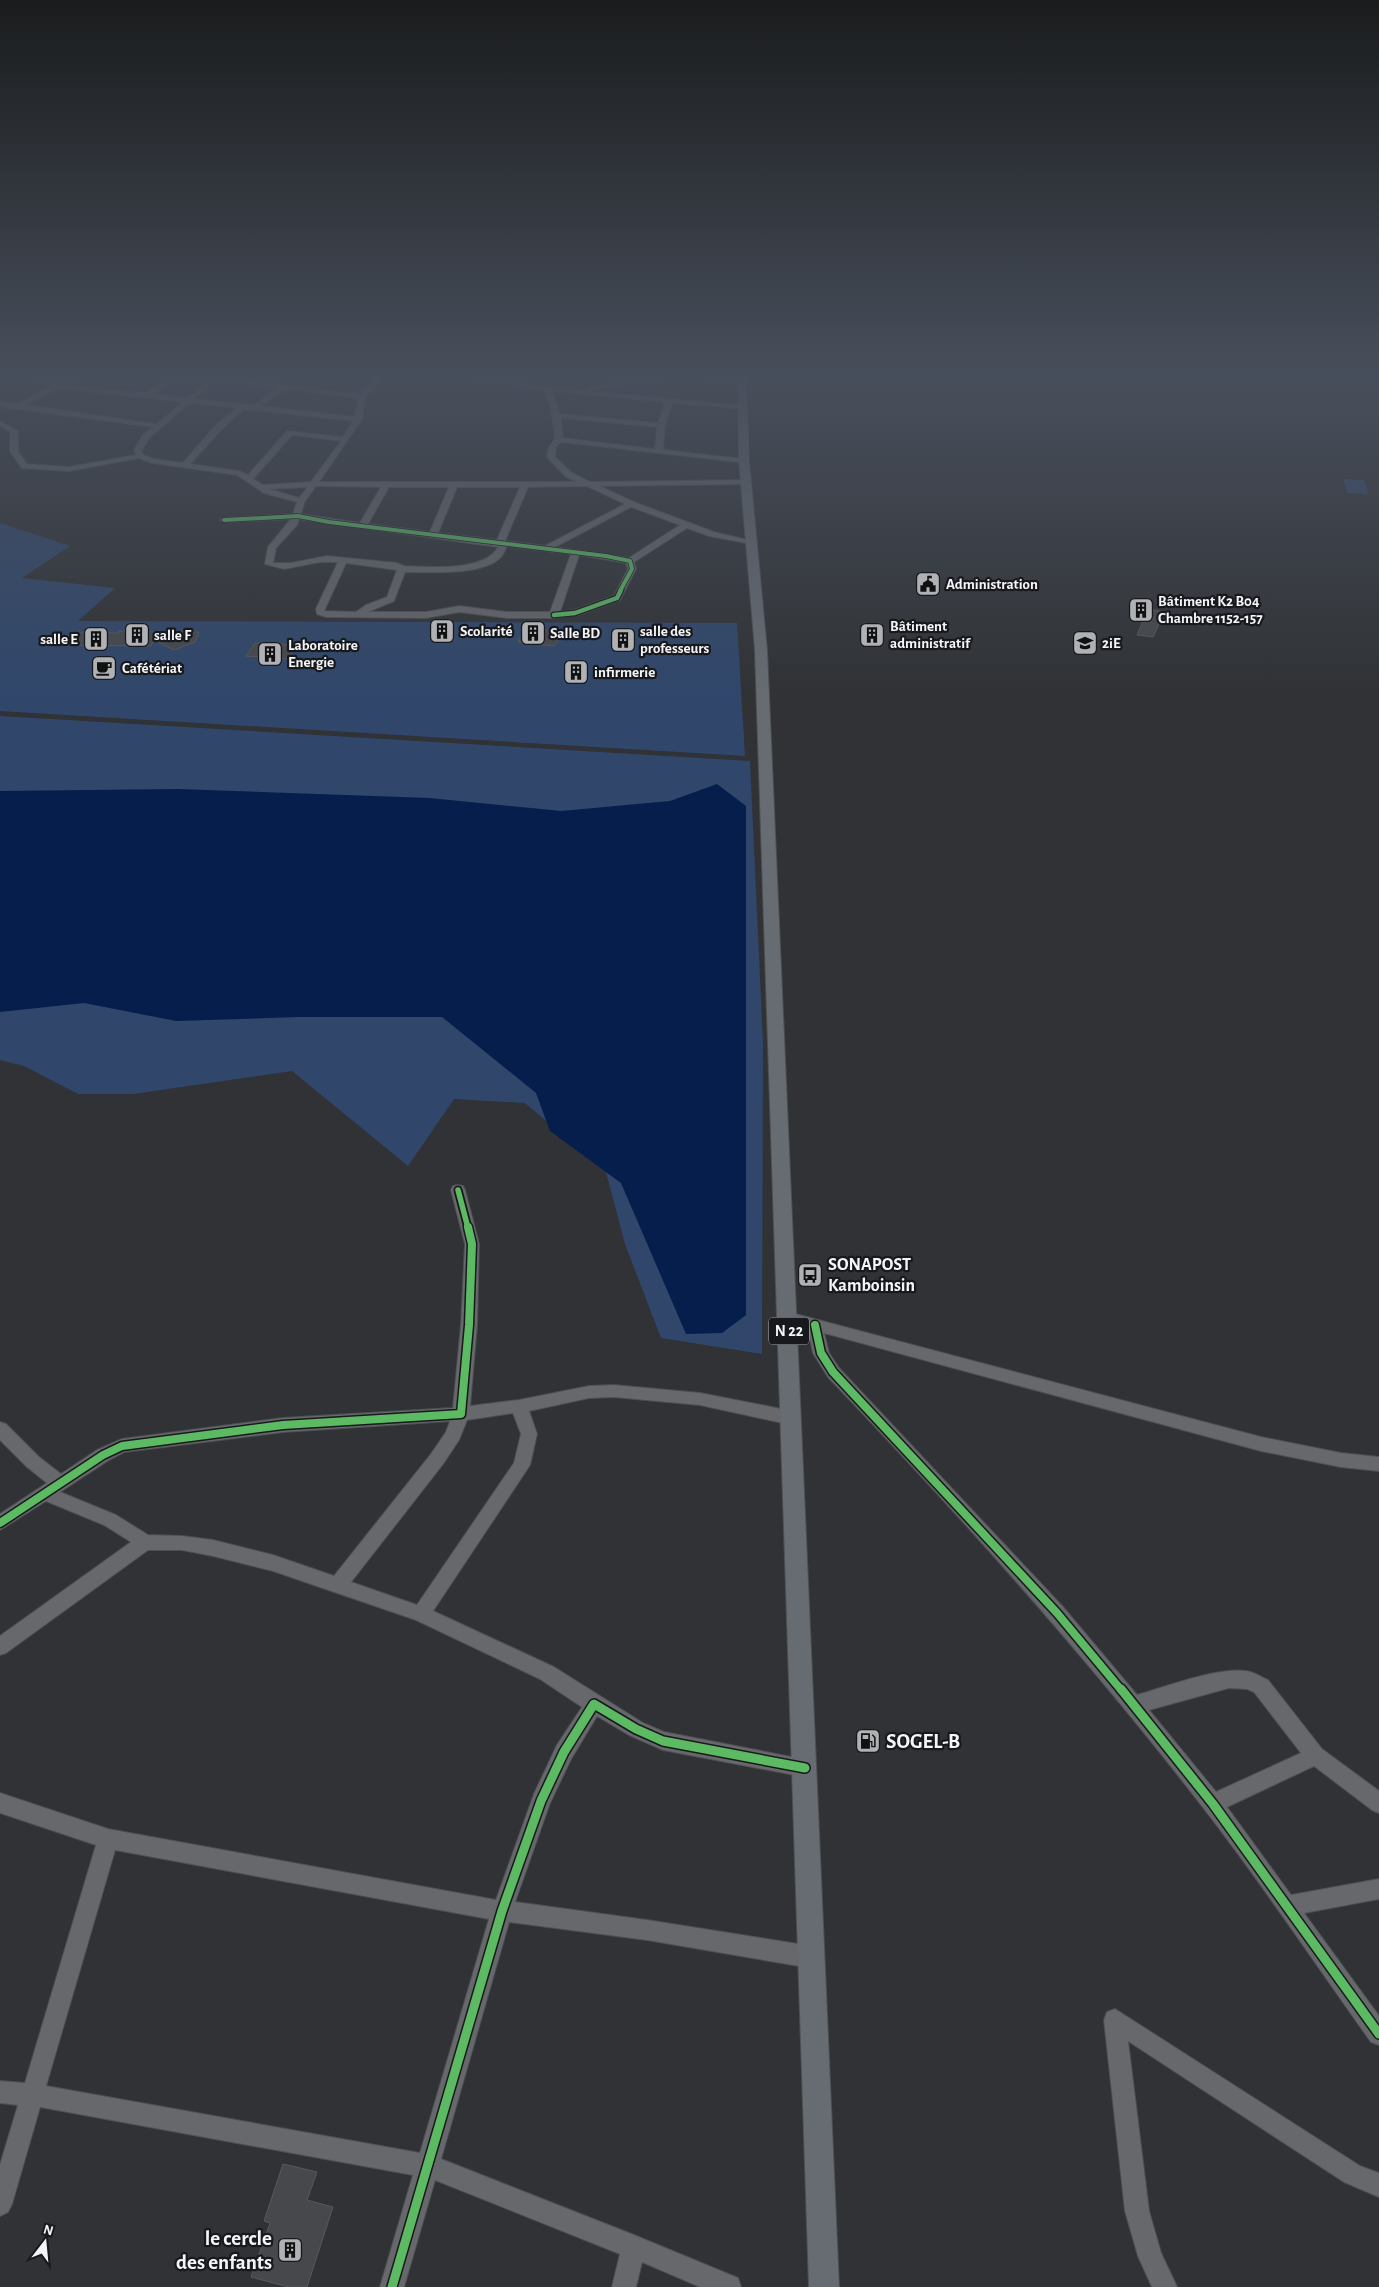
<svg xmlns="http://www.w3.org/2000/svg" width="1379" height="2287" font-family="'Alegreya Sans',sans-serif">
	<rect width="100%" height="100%" fill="#303235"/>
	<g fill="#30476b">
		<path d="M1343,479l21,1 5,14 -22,-1z"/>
		<path d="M0,523l70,23 -48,32 93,10 -37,33 659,2 8,133 -745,-45z"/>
		<path d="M0,716l750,45 13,282 -1,311 -101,-16 -36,-94 -19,-72 -81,-69 -71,-4 -46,67 -116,-95 -159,23h-55l-54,-28 -24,-6z"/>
	</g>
	<path fill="#051e4b" d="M717,784l29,22v509l-24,18 -36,1 -65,-151 -71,-52 -14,-38 -94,-76h-144l-122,4 -92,-18 -84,9v-221l178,-2 251,9 132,13 109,-10z"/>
	<g fill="#46484b" stroke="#57595c">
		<path d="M1148,609l17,3 -12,25 -16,-2z"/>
		<path d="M529,628l21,3 15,2 -11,13 -36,-4 2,-1 -2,-1z"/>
		<path d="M119,631l40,1h40l-4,10 -21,8 -20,-10 -3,6 -90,-1 10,-13 47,1z"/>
		<path d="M255,643l42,2 -9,14 -42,-3z"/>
		<path d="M283,2164l34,8 -10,28 26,7 -26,80h-19l-37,-10 19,-54 -6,-2z"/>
	</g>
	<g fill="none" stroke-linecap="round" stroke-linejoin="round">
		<defs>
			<g id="minor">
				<path d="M28,375h9l21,8 17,-8h8l-17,10 79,8 30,-18h46l-2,2 141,17 13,-12 4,-7h6l-5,9 -13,13 -3,22 -43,63h259l-12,-5 -19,-20 2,-10 6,-8 -4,-32 -7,-16 -87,-16h15l57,10 215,21 2,1v2l-74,-6 -7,22 -2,25 81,9h3v4l-186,-21 -5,5 -1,10 17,16 18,9 159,-2 1,2 -4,2 -147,2 35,16 80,30 42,10 -4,2 -43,-8 -22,-8 -53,34 2,7 -16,31 -42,15 -24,3h-47l-48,-6 -33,6 -100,-1 -9,-3 -1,-5 22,-47h-18l-36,7 -19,-5 3,-17 23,-28 -67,3 -4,-2 4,-2 69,-4 4,-12 -33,-9 -27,-18 -85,-12 -13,-5 -70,13 -47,-3 -12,-17v-19l-10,-6v-5l18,10v20l9,13 42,3 67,-12 -2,-5 9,-15 10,-8 -136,-18 -4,1 -13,-4v-4l16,2 37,-18zM182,377l26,3 -21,18 -34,-4zM215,381l64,7 -26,17 -59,-6zM59,388l124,14 -26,22 -133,-19zM287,389l71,9 -3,19 -94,-11zM552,391l113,11 -7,21 -98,-9zM190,403l47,5 -21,17 -33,38 -29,-4 -11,-4 -1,-5 7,-12zM244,409l10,1 99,11 -10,16 -56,-6 -39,44 -9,-4 -49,-7 32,-35zM561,418l96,9 -2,22 -92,-11zM292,435l49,6 -30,41 -48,3 -10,-6zM316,486l65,1 -21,36 -59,-9 4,-13zM587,486l38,18 -80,42 -40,-5 23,-54zM308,487l-9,11 -30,-9zM389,487h60l-19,45 -62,-8zM457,487h63l-23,53 -59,-7zM631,507l49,18 -51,33 -74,-11zM299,519l199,28c-13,25 -69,20 -94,19l-7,-3 -70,-7 -36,7h-18l3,-15 21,-23zM507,546l64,8 -21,58h-43l-48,-6 -33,6h-58l26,-11 11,-29c25,0 78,4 96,-15 3,-3 4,-8 6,-11zM579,555l47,8 2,6 -14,27 -40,14 -14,2zM346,563l51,7 -10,27 -21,8 -10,7 -32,-1z"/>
				<path d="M663,375h17l-89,15 -3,-2z"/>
				<path d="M691,375h20l34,6 -3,2z"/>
				<path d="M458,1185l5,1 2,4 14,54 -2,81 -7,81 49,-6 70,-14 25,-1 86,8 92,18 6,2 2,5 -2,5 -6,2 -92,-20 -86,-8 -25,1 -60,13 8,23 -7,31 -97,146 121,56 89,56 21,9 148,29 3,7 -3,7 -7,2 -142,-27 -34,-15 -32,-19 -26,43 -21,44 -35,99 132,18 164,26 7,4 4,7 -4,7 -7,4 -164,-28 -138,-18 -68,237 193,76 104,43 3,9h-41l-58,-25 -6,25h-24l8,-33 -185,-74 -31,107h-24l33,-112 -373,-68 -28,97 -4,8 -8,4v-51l18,-60 -18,-2v-22l25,2 71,-238 -96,-32v-20l108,36 388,71 38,-106 23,-49 25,-38 -42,-28 -124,-59 -143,-49 -60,-15 -31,-6h-34l-142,103 -6,2v-19l131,-94 -27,-17 -58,-24 -46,29v-16l47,-31 -20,-16 -27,-27v-18l6,2 33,33 22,17 36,-24 25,-11 161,-21 170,-10 8,-83 4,-81 -14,-54 2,-4zM513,1413l8,21 -7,29 -97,142 -66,-23 92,-118 16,-24 8,-20zM450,1421l-4,11 -15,22 -97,122 -61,-21 -60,-15 -31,-4 -34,-1 -32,-20 -56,-23 49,-32 15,-8 159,-20zM115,1850l374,69 -69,234 -374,-67z"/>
				<path d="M788,1312l473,125 80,16 38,4v14l-38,-4 -80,-16 -437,-118 5,20 10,15 224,239 74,88c29,-8 80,-28 109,-24 8,1 15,6 22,9l54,69 57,42v22l-7,-3 -58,-44 -87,41 64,88 88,-16v20l-75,14 75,103v29l-8,-3c-55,-77 -108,-157 -166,-232 -117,-152 -245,-295 -377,-433l-15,-24 -5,-24 -25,-7 -3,-4 3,-4zM1229,1688l18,1 7,3 47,61 -85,39 -67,-82z"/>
				<path d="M1115,2009l245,157 19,7v24l-35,-15 -216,-141 21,170 12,42 16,34h-25l-14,-31 -13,-45 -21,-191 3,-8z"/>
			</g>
			<path id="major" d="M738,375h8l3,86 18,189 72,1637h-30l-54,-1637 -16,-189z"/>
		</defs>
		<use href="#minor" stroke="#4d4f51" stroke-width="2"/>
		<use href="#major" stroke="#4d4f51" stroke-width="2"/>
		<use href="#minor" fill="#66686b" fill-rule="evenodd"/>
		<use href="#major" fill="#676c72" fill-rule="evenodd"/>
		<defs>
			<path id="cycleway-far4" d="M224,520l74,-4 31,6 277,34 24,5 2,8 -12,22"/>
			<path id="cycleway-far3" d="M554,615l21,-2 42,-15 4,-8"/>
			<path id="cycleway-far2" d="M458,1190l10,38"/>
			<g id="cycleway-far1">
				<path d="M815,1325l6,28 12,19 224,241 65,78"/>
				<path d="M0,1523l103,-68 19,-9 161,-21 178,-11 8,-89 3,-81 -4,-17"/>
			</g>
			<g id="cycleway">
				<path d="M1121,1689l92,115 166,230"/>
				<path d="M392,2287l110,-376 39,-110 23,-49 30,-48 42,25 27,12 142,27"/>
			</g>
		</defs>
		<use href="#cycleway-far4" stroke="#18191c" stroke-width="5.5"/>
		<use href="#cycleway-far3" stroke="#18191c" stroke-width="7"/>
		<use href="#cycleway-far2" stroke="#18191c" stroke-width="9"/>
		<use href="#cycleway-far1" stroke="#18191c" stroke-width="11"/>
		<use href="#cycleway" stroke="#18191c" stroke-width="12"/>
		<use href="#cycleway-far4" stroke="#5cba63" stroke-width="4"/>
		<use href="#cycleway-far3" stroke="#5cba63" stroke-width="4.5"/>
		<use href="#cycleway-far2" stroke="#5cba63" stroke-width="5.5"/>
		<use href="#cycleway-far1" stroke="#5cba63" stroke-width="8"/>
		<use href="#cycleway" stroke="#5cba63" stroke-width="9"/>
	</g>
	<linearGradient id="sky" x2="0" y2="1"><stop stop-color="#1a1c1d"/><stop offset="0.54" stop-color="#484f5c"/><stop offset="1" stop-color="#484f5c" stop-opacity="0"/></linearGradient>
	<rect width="1379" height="695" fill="url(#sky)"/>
	<defs>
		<symbol id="civic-square" viewBox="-11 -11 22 22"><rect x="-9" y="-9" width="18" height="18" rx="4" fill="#afb1b4" stroke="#18191c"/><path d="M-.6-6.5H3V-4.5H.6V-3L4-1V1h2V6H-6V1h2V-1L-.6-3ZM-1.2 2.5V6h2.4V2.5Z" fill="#111"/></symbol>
		<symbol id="building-square" viewBox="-11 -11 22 22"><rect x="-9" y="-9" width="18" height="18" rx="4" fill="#afb1b4" stroke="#18191c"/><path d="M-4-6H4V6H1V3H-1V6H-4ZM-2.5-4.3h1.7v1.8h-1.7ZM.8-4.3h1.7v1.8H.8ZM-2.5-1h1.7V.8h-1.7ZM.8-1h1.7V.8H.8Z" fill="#111"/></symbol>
		<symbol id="university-square" viewBox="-11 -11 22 22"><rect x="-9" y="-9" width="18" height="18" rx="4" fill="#afb1b4" stroke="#18191c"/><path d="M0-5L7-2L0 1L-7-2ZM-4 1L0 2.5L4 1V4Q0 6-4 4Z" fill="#111"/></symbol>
		<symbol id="cafe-square" viewBox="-11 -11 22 22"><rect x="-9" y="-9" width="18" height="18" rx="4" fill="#afb1b4" stroke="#18191c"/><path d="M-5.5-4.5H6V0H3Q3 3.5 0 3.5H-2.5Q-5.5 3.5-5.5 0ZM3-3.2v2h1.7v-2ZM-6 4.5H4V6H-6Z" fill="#111"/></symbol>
		<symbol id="bus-square" viewBox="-11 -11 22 22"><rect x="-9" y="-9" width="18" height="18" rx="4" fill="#afb1b4" stroke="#18191c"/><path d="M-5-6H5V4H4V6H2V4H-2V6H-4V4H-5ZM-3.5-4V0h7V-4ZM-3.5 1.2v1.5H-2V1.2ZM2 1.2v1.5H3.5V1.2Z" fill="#111"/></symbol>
		<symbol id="fuel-square" viewBox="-11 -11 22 22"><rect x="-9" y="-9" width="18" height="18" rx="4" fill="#afb1b4" stroke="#18191c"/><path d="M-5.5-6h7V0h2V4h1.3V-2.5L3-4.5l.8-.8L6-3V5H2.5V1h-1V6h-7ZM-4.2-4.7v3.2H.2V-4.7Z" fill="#111"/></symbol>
	</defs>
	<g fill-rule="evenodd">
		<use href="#civic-square" x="914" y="570" width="28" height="28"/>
		<use href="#building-square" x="1127" y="596" width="28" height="28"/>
		<use href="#building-square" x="428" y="617" width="28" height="28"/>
		<use href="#building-square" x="519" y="619" width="28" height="28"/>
		<use href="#building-square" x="123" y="621" width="28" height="28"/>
		<use href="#building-square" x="858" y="621" width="28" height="28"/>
		<use href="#building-square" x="82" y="625" width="28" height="28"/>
		<use href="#building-square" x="609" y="626" width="28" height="28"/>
		<use href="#university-square" x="1071" y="629" width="28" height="28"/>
		<use href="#building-square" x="256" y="640" width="28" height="28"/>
		<use href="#cafe-square" x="90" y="654" width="28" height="28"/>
		<use href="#building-square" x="562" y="658" width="28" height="28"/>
		<use href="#bus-square" x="796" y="1261" width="28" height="28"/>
		<use href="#fuel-square" x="854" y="1727" width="28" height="28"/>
		<use href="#building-square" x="276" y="2236" width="28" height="28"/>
	</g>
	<g text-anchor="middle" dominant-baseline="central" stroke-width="4.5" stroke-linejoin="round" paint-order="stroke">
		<g font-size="15" font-weight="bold" fill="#f3f5f8" stroke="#18191c" text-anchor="start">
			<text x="946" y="584">Administration</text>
			<text x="1158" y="601">Bâtiment K2 B04<tspan x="1158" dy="17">Chambre 1152-157</tspan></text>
			<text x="890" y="626">Bâtiment<tspan x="890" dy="17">administratif</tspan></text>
			<text x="460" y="631">Scolarité</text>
			<text x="640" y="631">salle des<tspan x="640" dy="17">professeurs</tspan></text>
			<text x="550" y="633">Salle BD</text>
			<text x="154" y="635">salle F</text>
			<text x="78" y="639" text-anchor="end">salle E</text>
			<text x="1102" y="643">2iE</text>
			<text x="288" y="645">Laboratoire<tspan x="288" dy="17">Energie</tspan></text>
			<text x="122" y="668">Cafétériat</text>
			<text x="594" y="672">infirmerie</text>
		</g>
		<rect fill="#18191c" stroke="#b1b3b6" stroke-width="1" x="769" y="1317.5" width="40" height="27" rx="4"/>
		<g font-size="16" font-weight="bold" fill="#f3f5f8">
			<text x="789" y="1331">N 22</text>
		</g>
		<g font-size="18" font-weight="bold" fill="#f3f5f8" stroke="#18191c" text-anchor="start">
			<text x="828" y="1265">SONAPOST<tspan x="828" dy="21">Kamboinsin</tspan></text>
		</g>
		<g font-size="21" font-weight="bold" fill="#f3f5f8" stroke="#18191c" text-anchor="start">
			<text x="886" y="1741">SOGEL-B</text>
			<text x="272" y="2238" text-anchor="end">le cercle<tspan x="272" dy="24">des enfants</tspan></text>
		</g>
	</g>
	<g transform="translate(45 2242) rotate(16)" stroke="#18191c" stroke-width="4" paint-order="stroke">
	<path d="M0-4L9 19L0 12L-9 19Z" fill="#f3f5f8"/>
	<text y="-8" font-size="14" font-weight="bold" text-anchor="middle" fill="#f3f5f8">N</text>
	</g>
</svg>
